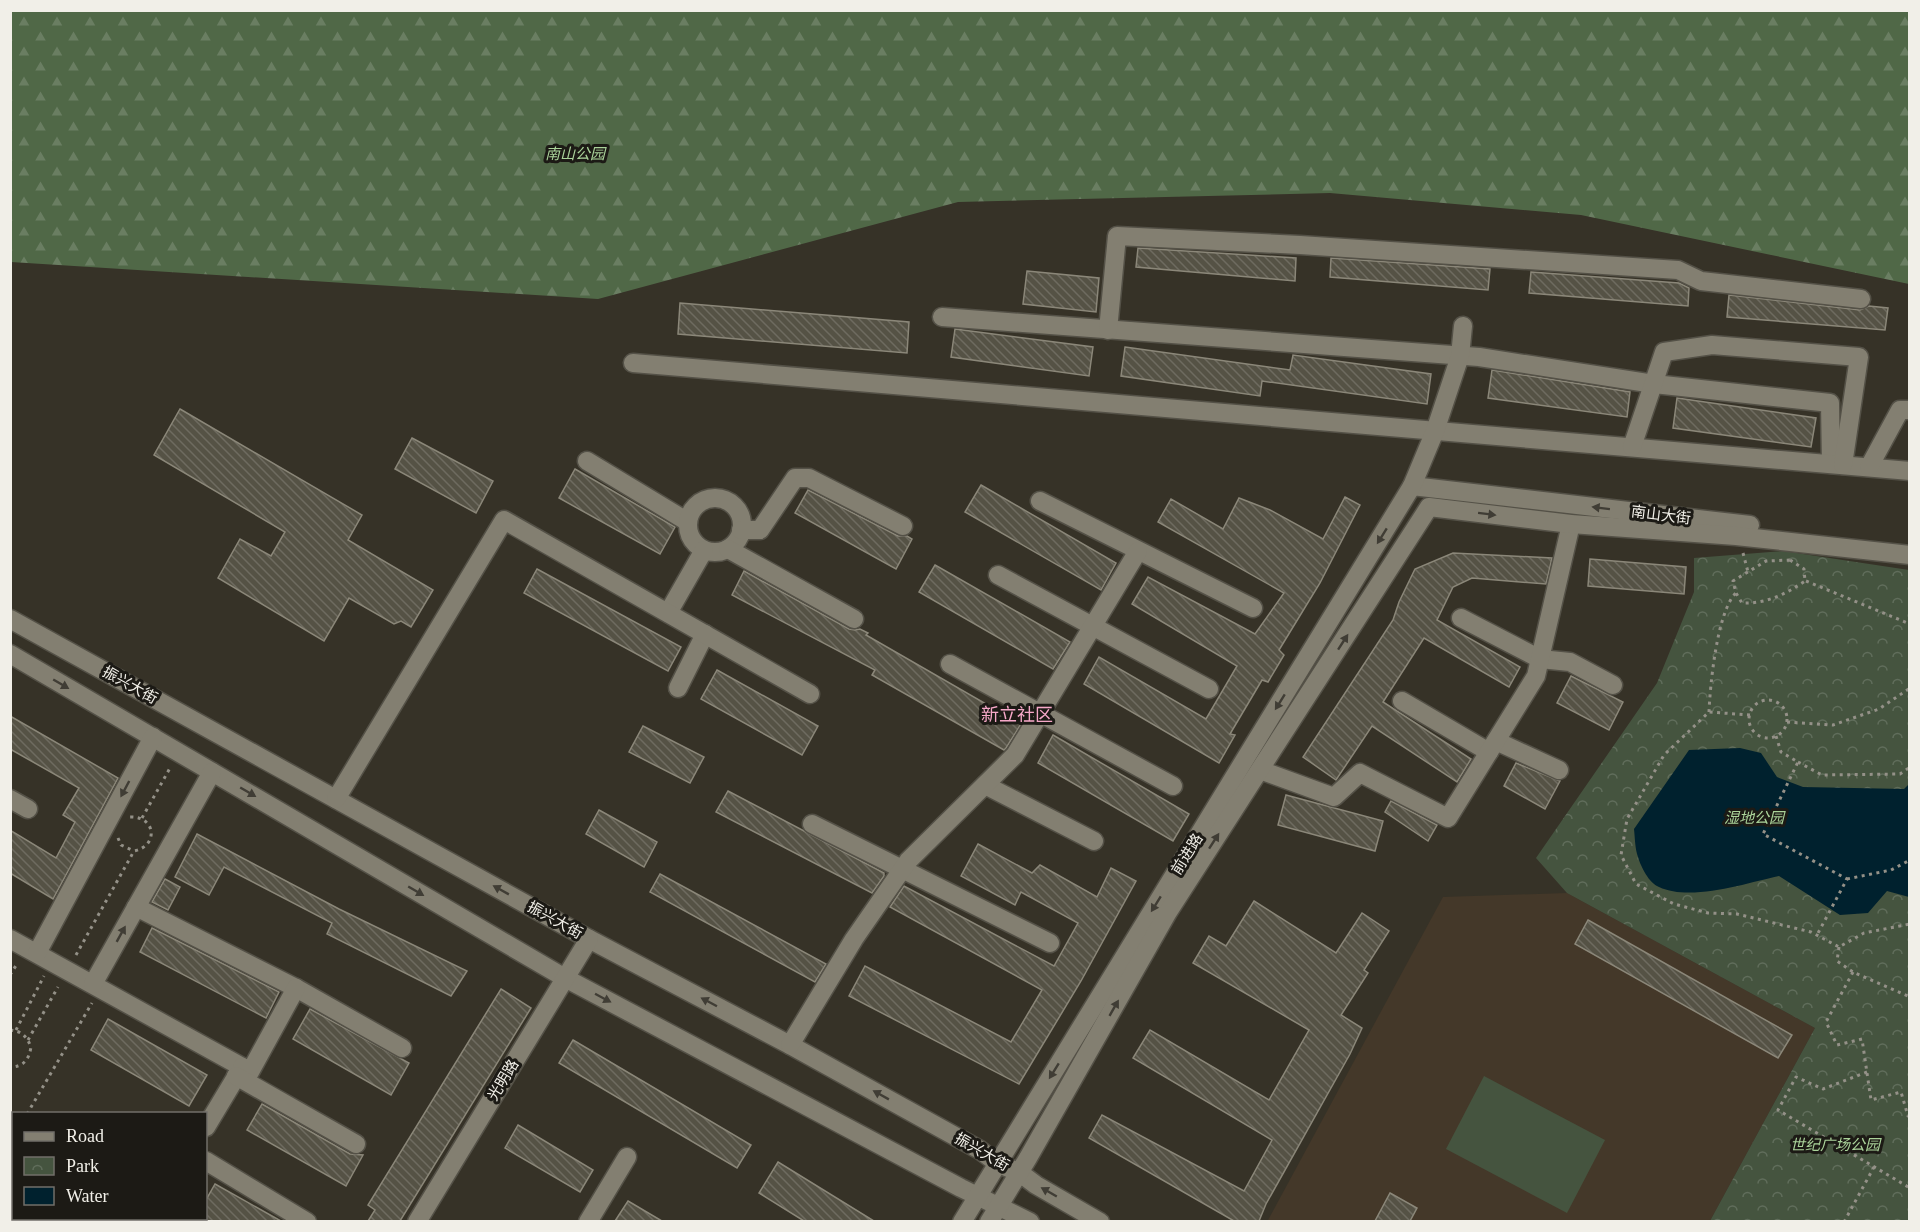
<svg xmlns="http://www.w3.org/2000/svg" width="1920" height="1232" font-family="'Times New Roman','Noto Sans SC',serif">
	<defs>
		<pattern id="forest-firs" width="22" height="20" patternUnits="userSpaceOnUse" patternTransform="scale(1.5)"><rect width="22" height="20" fill="#506847"/><path d="M5 1l3.5 6h-7zM16 11l3.5 6h-7z" fill="#6a7e62"/></pattern>
		<pattern id="park-crowns" width="20" height="18" patternUnits="userSpaceOnUse" patternTransform="scale(1.5)"><rect width="20" height="18" fill="#45543f"/><path d="M2 6a3 3 0 1 1 6 0M12 15a3 3 0 1 1 6 0" fill="none" stroke="#606d5b"/></pattern>
		<pattern id="building-back-hatch" width="6" height="6" patternUnits="userSpaceOnUse" patternTransform="scale(1.5)"><rect width="6" height="6" fill="#555245"/><path d="M-1 5l2 2M0 0l6 6M5-1l2 2" fill="none" stroke="#6e6b60"/></pattern>
	</defs>
	<rect width="100%" height="100%" fill="#363227"/>
	<path fill="#443829" d="M1567,893l248,135 -105,193 -443,1 176,-325z"/>
	<path fill="url(#forest-firs)" d="M10,11h1899v273l-328,-69 -251,-22 -372,9 -360,97 -587,-37z"/>
	<path fill="url(#park-crowns)" d="M1783,551l126,19v651h-199l105,-193 -248,-135 -31,-35 121,-175 37,-91v-34z"/>
	<path fill="#45543f" d="M1484,1076l121,64 -38,73 -121,-64z"/>
	<path fill="#00212e" d="M1740,748l21,5 16,24 26,10 101,2 5,-5v113l-22,-6 -19,22 -28,2 -61,-39c-33,7 -88,26 -120,11 -10,-4 -18,-20 -21,-30 -3,-8 -3,-19 -4,-28l55,-79z"/>
	<g fill="url(#building-back-hatch)" stroke="#8b8779" stroke-width="1.5">
		<path d="M1138,248l158,10 -1,23 -159,-14z"/>
		<path d="M1331,258l159,11 -2,21 -158,-13z"/>
		<path d="M1027,271l72,7 -3,34 -73,-8z"/>
		<path d="M1531,272l148,11 10,5 -1,18 -159,-13z"/>
		<path d="M1729,295l131,15 9,-4 19,2 -3,22 -158,-13z"/>
		<path d="M680,303l229,19 -2,31 -229,-19z"/>
		<path d="M955,329l138,18 -4,29 -138,-19z"/>
		<path d="M1125,347l165,23 3,-15 138,19 -4,30 -165,-23 -2,15 -139,-20z"/>
		<path d="M1492,370l138,22 -3,25 -139,-19z"/>
		<path d="M1677,398l139,20 -5,29 -138,-19z"/>
		<path d="M180,409l182,106 -14,25 85,50 -22,37 -10,-6 -7,3 -45,-26 -25,43 -106,-63 22,-39 31,17 14,-24 -131,-77z"/>
		<path d="M412,438l81,43 -17,32 -81,-44z"/>
		<path d="M575,469l100,58 -15,27 -101,-56z"/>
		<path d="M981,485l135,78 -15,27 -136,-78z"/>
		<path d="M808,490l90,46h9l5,3 -16,30 -101,-56z"/>
		<path d="M1345,497l15,8 -40,78 -41,67 5,5 -16,27 -6,-2 -32,54 5,1 -16,28 -135,-79 15,-27 107,62 31,-53 -105,-62 16,-27 107,57 29,-41 -126,-71 13,-23 52,30 16,-31 31,12 53,29z"/>
		<path d="M1453,553l99,5 -6,26 -74,-6 -19,9 -16,33 83,47 -11,20 -85,-49 -41,64 88,57 -14,23 -85,-56 -36,54 -33,-23 90,-137 6,-18 16,-33z"/>
		<path d="M1590,559l96,8 -2,27 -96,-8z"/>
		<path d="M935,565l135,77 -17,27 -134,-77z"/>
		<path d="M537,569l144,78 -13,24 -144,-78z"/>
		<path d="M744,571l105,58 6,1 5,-1 8,4 -2,2 155,89 -15,24 -2,2 -132,-75 3,-5 -143,-75z"/>
		<path d="M717,670l101,56 -16,29 -101,-56z"/>
		<path d="M1571,676l52,26 -14,28 -52,-27z"/>
		<path d="M10,716l108,62 -65,121 -43,-26v-43l46,28 19,-36 -12,-7 16,-27 -69,-39z"/>
		<path d="M643,726l61,31 -14,26 -61,-31z"/>
		<path d="M1053,735l136,79 -16,27 -135,-78z"/>
		<path d="M1516,763l44,18 -15,28 -41,-23z"/>
		<path d="M728,791l156,82v3l-12,17 -156,-81z"/>
		<path d="M1286,795l97,26 -8,30 -97,-26z"/>
		<path d="M1391,801l46,24 -9,16 -43,-29z"/>
		<path d="M599,810l58,32 -13,25 -58,-33z"/>
		<path d="M197,834l142,75 128,62 -16,25 -124,-62 5,-11 -108,-56 -15,28 -34,-18z"/>
		<path d="M978,844l54,29 8,-8 57,32 14,-29 25,13 -55,100 -62,103 -170,-88 16,-30 146,76 31,-52 -152,-83 14,-21 150,80 24,-43 -57,-31 -6,13 -54,-29z"/>
		<path d="M660,874l166,90 -11,18 -165,-90z"/>
		<path d="M165,879l15,8 -12,23 -16,-8z"/>
		<path d="M1254,901l82,52 26,-40 27,18 -25,39 4,3 -27,42 21,13 -12,26 -84,150 -7,17h-25l-145,-83 13,-23 142,76 28,-51 -139,-82 17,-28 119,70 40,-70 -116,-67 16,-27 17,10z"/>
		<path d="M1588,920l204,115 -14,23 -203,-114z"/>
		<path d="M152,928l127,64 -13,26 -126,-66z"/>
		<path d="M501,989l30,19 -131,213h-32l7,-11 -7,-5z"/>
		<path d="M310,1009l99,54 -18,32 -98,-56z"/>
		<path d="M108,1019l99,56 -18,31 -98,-56z"/>
		<path d="M573,1040l178,105 -14,23 -178,-105z"/>
		<path d="M262,1104l88,50 13,1 -17,31 -99,-56z"/>
		<path d="M518,1125l75,45 -13,22 -75,-44z"/>
		<path d="M778,1162l96,59h-70l-45,-28z"/>
		<path d="M215,1184l66,37h-75v-21z"/>
		<path d="M1390,1193l27,15 -7,13h-35z"/>
		<path d="M628,1201l34,20h-47z"/>
	</g>
	<g fill="none" stroke-linecap="round" stroke-linejoin="round">
		<defs>
			<g id="minor">
				<path d="M942,317l537,40 175,27 176,19 1,61"/>
				<path d="M1108,330l9,-94 183,9 378,25 23,11 160,18"/>
				<path d="M633,363l1277,108"/>
				<path d="M1632,447l32,-95 48,-7 147,12 -16,108"/>
				<path d="M587,461l101,61"/>
				<path d="M1869,467l31,-57h10"/>
				<path d="M1412,486l338,39"/>
				<circle cx="715" cy="525" r="27"/>
				<path d="M1040,501l213,107"/>
				<path d="M741,530h19l35,-52h14l94,48"/>
				<path d="M728,549l126,70"/>
				<path d="M998,575l211,114"/>
				<path d="M668,613l36,-63"/>
				<path d="M1461,618l79,41 30,3 43,23"/>
				<path d="M10,619l579,320 201,106 190,105 17,13 23,10 16,12 64,37"/>
				<path d="M10,654l555,324 396,210 69,34"/>
				<path d="M950,664l223,122"/>
				<path d="M678,688l27,-54"/>
				<path d="M1402,701l87,51"/>
				<path d="M1496,741l63,29"/>
				<path d="M1260,770l74,27 26,-24 88,45 88,-142 35,-152"/>
				<path d="M985,785l109,56"/>
				<path d="M10,799l18,10"/>
				<path d="M336,799l168,-279 306,174"/>
				<path d="M812,824l238,119"/>
				<path d="M136,907l160,81 106,60"/>
				<path d="M10,939l232,128 -36,60"/>
				<path d="M37,953l116,-216"/>
				<path d="M93,984l119,-212"/>
				<path d="M790,1045l64,-106 54,-78 107,-106 123,-204"/>
				<path d="M242,1067l8,5 46,-84"/>
				<path d="M236,1076l120,68"/>
				<path d="M206,1161l101,61"/>
				<path d="M149,1222l1,-4"/>
				<path d="M417,1222l172,-283"/>
				<path d="M588,1222l39,-65"/>
				<path d="M962,1222l450,-736 23,-55 25,-75 3,-30"/>
				<path d="M989,1222l39,-64 140,-246 261,-405 142,17 165,12 174,19"/>
			</g>
		</defs>
		<use href="#minor" stroke="#545147" stroke-width="21"/>
		<g stroke="#949188" stroke-width="3" stroke-dasharray="3 4.5" stroke-linecap="butt">
			<path d="M1743,553l5,19"/>
			<path d="M1790,560l14,9 1,12c-19,13 -39,23 -63,22l-6,-10 -3,-12 33,-20z"/>
			<path d="M1806,581l104,43"/>
			<circle cx="1768" cy="719" r="19"/>
			<path d="M1709,712c1,-26 8,-101 27,-119"/>
			<path d="M1750,715l-41,-3 -45,43 -37,64 -6,36 15,29 38,20 34,9 29,1 74,18 28,15 25,-14 46,-9"/>
			<path d="M1787,722l46,3 46,-16 31,-21"/>
			<path d="M1776,736l5,16 17,10 -35,72 84,45 -30,56"/>
			<path d="M1798,762l24,13 78,-1 10,-7"/>
			<path d="M142,818l28,-50"/>
			<path d="M118,838l3,7 13,6"/>
			<path d="M1847,879l44,-9 19,-10"/>
			<path d="M1839,947l-2,14 16,11 57,25"/>
			<path d="M76,955l58,-104c25,-5 22,-35 -4,-34"/>
			<path d="M1853,972l-27,50 11,23 25,-6 9,61 30,-8 7,24 2,-1"/>
			<path d="M10,975l7,-11"/>
			<path d="M10,1030c12,1 17,7 21,17 -2,13 -8,20 -21,20"/>
			<path d="M16,1030l28,-54"/>
			<path d="M28,1040l30,-53"/>
			<path d="M1867,1072l-44,17 -27,-12 -18,33 132,78"/>
			<path d="M27,1114l65,-111"/>
			<path d="M10,1141l4,-5"/>
			<path d="M1844,1222l30,-55"/>
		</g>
		<use href="#minor" stroke="#837f71" stroke-width="18"/>
	</g>
	<defs><path id="oneway-solid" d="M-6-.8H1V-3.2L6.5 0L1 3.2V.8H-6Z" transform="scale(1.5)"/></defs>
	<g fill="#403d35">
		<use href="#oneway-solid" transform="translate(1601 508) rotate(-173)"/>
		<use href="#oneway-solid" transform="translate(1487 514) rotate(7)"/>
		<use href="#oneway-solid" transform="translate(1382 536) rotate(122)"/>
		<use href="#oneway-solid" transform="translate(1343 642) rotate(-57)"/>
		<use href="#oneway-solid" transform="translate(61 684) rotate(30)"/>
		<use href="#oneway-solid" transform="translate(1280 702) rotate(122)"/>
		<use href="#oneway-solid" transform="translate(125 789) rotate(118)"/>
		<use href="#oneway-solid" transform="translate(248 792) rotate(30)"/>
		<use href="#oneway-solid" transform="translate(1214 841) rotate(-57)"/>
		<use href="#oneway-solid" transform="translate(501 890) rotate(-151)"/>
		<use href="#oneway-solid" transform="translate(416 891) rotate(30)"/>
		<use href="#oneway-solid" transform="translate(1156 904) rotate(122)"/>
		<use href="#oneway-solid" transform="translate(121 934) rotate(-61)"/>
		<use href="#oneway-solid" transform="translate(603 998) rotate(28)"/>
		<use href="#oneway-solid" transform="translate(709 1002) rotate(-152)"/>
		<use href="#oneway-solid" transform="translate(1114 1008) rotate(-60)"/>
		<use href="#oneway-solid" transform="translate(1054 1071) rotate(122)"/>
		<use href="#oneway-solid" transform="translate(881 1095) rotate(-151)"/>
		<use href="#oneway-solid" transform="translate(1049 1192) rotate(-150)"/>
	</g>
	<g text-anchor="middle" dominant-baseline="central" stroke-width="6" stroke-linejoin="round" paint-order="stroke">
		<g font-size="15" font-style="italic" fill="#aad39a" stroke="#1c1a15">
			<text x="575" y="154">南山公园</text>
			<text x="1754" y="818">湿地公园</text>
			<text x="1835" y="1145">世纪广场公园</text>
		</g>
		<g font-size="15" fill="#f1efe8" stroke="#1c1a15">
			<text transform="translate(1661 515) rotate(7)">南山大街</text>
			<text transform="translate(130 685) rotate(29)">振兴大街</text>
			<text transform="translate(1187 854) rotate(-58)">前进路</text>
			<text transform="translate(555 920) rotate(29)">振兴大街</text>
			<text transform="translate(503 1080) rotate(-59)">光明路</text>
			<text transform="translate(982 1152) rotate(30)">振兴大街</text>
		</g>
		<g font-size="18" fill="#f6a8c8" stroke="#1c1a15">
			<text x="1017" y="715">新立社区</text>
		</g>
	</g>
	<rect width="1920" height="1232" fill="none" stroke="#f1efe8" stroke-width="24"/>
	<rect x="12" y="1112" width="195" height="108" fill="#1c1a15" stroke="#716f69" stroke-width="1.5"/>
	<rect x="24" y="1132" width="30" height="9" fill="#837f71" stroke="#716f69" stroke-width="1.5"/>
	<text x="66" y="1142" font-size="18" fill="#f1efe8">Road</text>
	<rect x="24" y="1157" width="30" height="18" fill="url(#park-crowns)" stroke="#716f69" stroke-width="1.5"/>
	<text x="66" y="1172" font-size="18" fill="#f1efe8">Park</text>
	<rect x="24" y="1187" width="30" height="18" fill="#00212e" stroke="#716f69" stroke-width="1.5"/>
	<text x="66" y="1202" font-size="18" fill="#f1efe8">Water</text>
</svg>
